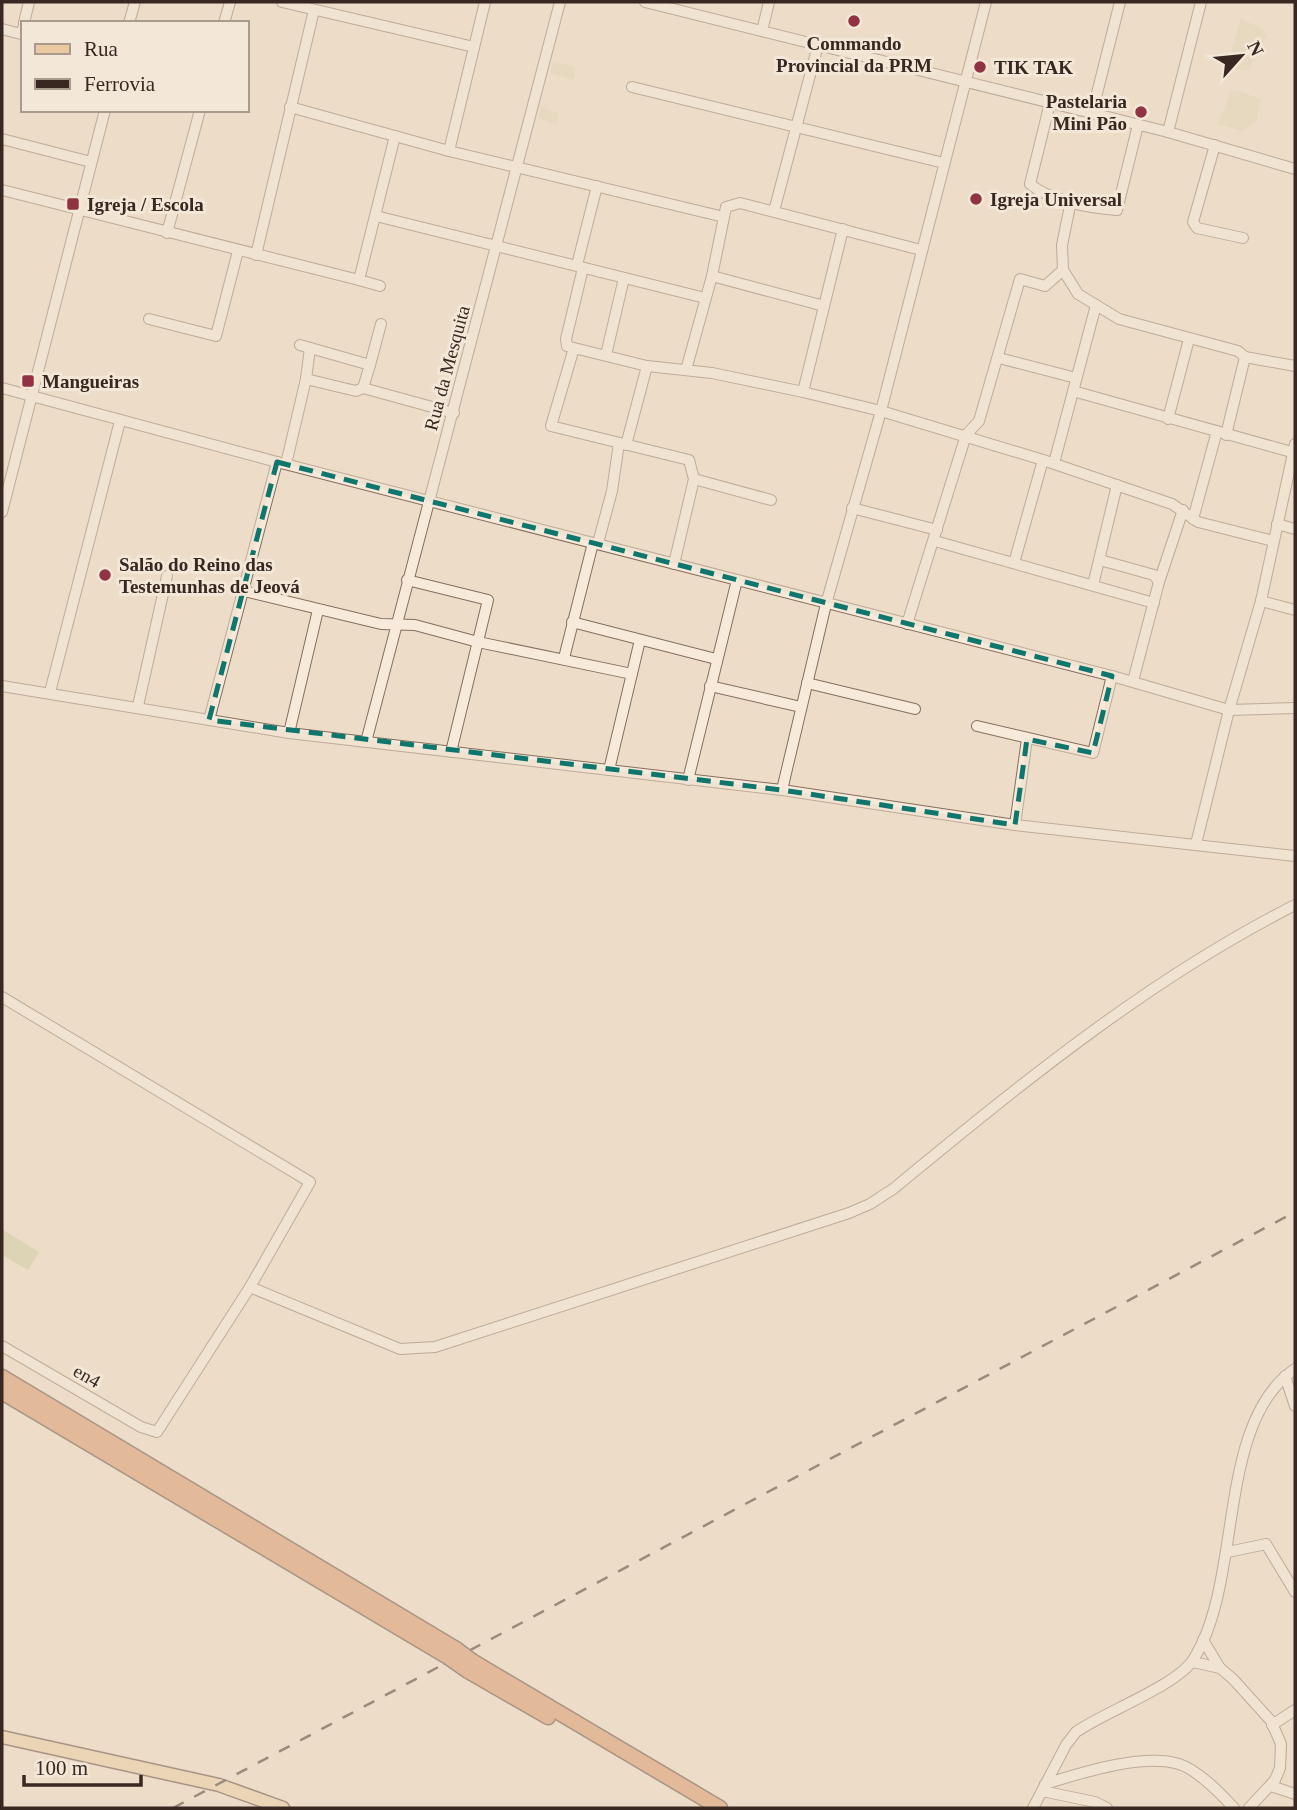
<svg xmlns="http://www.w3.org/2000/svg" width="1297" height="1810" font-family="Georgia,serif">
	<rect width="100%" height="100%" fill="#ecdcc8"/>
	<g fill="#e1d3b6">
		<path d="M1241,19l20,9 6,7 -19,36 -20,-3 2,-11 6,-2 -5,-3z"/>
		<path d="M553,61l22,6 -1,13 -24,-7z"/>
		<path d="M1236,90l24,9 -3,22 -15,10 -24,-7 13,-33z"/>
		<path d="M541,107l18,6 -3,11 -18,-5z"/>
	</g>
	<path fill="#c9c89d" d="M3,1230l36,22 -11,18 -26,-15z"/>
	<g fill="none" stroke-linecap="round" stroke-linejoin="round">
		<defs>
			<g id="minor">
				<path d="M282,2l192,45"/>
				<path d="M645,2l523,130 127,37"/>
				<path d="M24,23l5,-21"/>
				<path d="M129,23l6,-21"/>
				<path d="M224,23l6,-21"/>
				<path d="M2,29l19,5 2,-6"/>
				<path d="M762,31l7,-29"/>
				<path d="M632,87l312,76"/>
				<path d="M1050,103l-20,81c20,17 60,24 87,26l21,-85"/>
				<path d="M290,107l159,44 275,66 2,-10 14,-4 181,47"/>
				<path d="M1092,113l28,-111"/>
				<path d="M1168,132l33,-130"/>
				<path d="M2,139l89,23"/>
				<path d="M1215,145l-22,77 4,6 46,10"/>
				<path d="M449,151l36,-149"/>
				<path d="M2,190l357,90 36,-144"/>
				<path d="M774,211l44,-166"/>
				<path d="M376,216l329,82"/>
				<path d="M167,233l33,-123"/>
				<path d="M256,255l58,-245"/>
				<path d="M577,265l20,-79"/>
				<path d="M583,268l-17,71 1,7 7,2 73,18 65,7 91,19 78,19 162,49 129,44 26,18 75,19"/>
				<path d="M1063,270l-1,-25 9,-44"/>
				<path d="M712,276l112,30"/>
				<path d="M359,280l21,6"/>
				<path d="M149,319l67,17 22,-85"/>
				<path d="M300,345l70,20 -7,23"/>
				<path d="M574,348l-23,78 138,34 5,19 -20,85"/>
				<path d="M606,355l18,-77"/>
				<path d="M999,358l77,20"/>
				<path d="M370,365l11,-41"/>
				<path d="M686,370l26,-94 12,-59"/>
				<path d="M306,379l50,12 7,-3 91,25"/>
				<path d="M2,388l275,74 835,214 117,34 66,-2"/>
				<path d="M1073,391l222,62"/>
				<path d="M803,392l40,-163"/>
				<path d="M1168,419l21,-80"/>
				<path d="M1226,435l19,-78"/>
				<path d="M626,445l21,-79"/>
				<path d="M1054,463l42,-158"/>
				<path d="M286,464l20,-85 4,-31"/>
				<path d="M694,479l77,21"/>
				<path d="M852,508l85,22"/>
				<path d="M2,512l103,-402"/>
				<path d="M1193,519l24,-88"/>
				<path d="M1277,524l18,5"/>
				<path d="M935,541l219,62"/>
				<path d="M598,543l14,-52 7,-48"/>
				<path d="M1100,560l54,15 5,7"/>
				<path d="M1014,563l29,-103"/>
				<path d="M407,580l81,20 -37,152"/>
				<path d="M1093,585l24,-100"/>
				<path d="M244,591l137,33 34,1 63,17 154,32"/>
				<path d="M1261,601l34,9"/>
				<path d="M572,622l144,37"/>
				<path d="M907,624l59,-189 13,-14 41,-142 25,7 18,-16 15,24 41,25 119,32 7,6 50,9"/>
				<path d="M564,658l29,-115"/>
				<path d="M1133,681l26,-99 24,-72"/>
				<path d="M807,683l108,26"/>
				<path d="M2,686l287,47 493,57 233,35 280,31"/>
				<path d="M710,686l91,21"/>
				<path d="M50,692l70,-271"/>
				<path d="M138,706l29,-130"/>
				<path d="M209,720l68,-258"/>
				<path d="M977,726l116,27 19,-77"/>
				<path d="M289,733l29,-123"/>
				<path d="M366,742l194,-740"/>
				<path d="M609,770l31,-130"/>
				<path d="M688,780l49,-200"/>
				<path d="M782,790l44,-186 55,-193 105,-409"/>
				<path d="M1015,825l12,-86"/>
				<path d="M1196,844l33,-134 32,-109 34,-157"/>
				<path d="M2,997l308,185 -60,105 -93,145 -16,-5 -139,-81"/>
				<path d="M250,1287l150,62 35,-2 414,-134 21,-9 23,-15c128,-105 254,-209 402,-284"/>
				<path d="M1285,1376l10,30"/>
				<path d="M1228,1552l38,-8 29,48"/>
				<path d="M1203,1640l17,28"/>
				<path d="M1193,1662l27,6 13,11 38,42 10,23 -1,24 -5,12 -26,28"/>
				<path d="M1272,1725l23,-15"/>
				<path d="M1045,1784c36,-11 97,-31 134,-20 19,6 41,29 55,44"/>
				<path d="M1271,1786l24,8"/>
				<path d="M1042,1791l53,11 12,6"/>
				<path d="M1033,1808l33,-63 10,-13c28,-20 100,-46 117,-72 51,-79 22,-237 102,-291"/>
			</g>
			<path id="major" d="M2,1737l217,48 64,23"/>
			<g id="highway">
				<path d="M2,1377l454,272"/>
				<path d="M2,1392l446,265"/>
				<path d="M472,1661l248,147"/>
				<path d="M468,1671l80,46"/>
			</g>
		</defs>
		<use href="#minor" stroke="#866e5e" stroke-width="12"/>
		<use href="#major" stroke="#553d32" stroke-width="15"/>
		<use href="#highway" stroke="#553d32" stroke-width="17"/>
		<use href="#minor" stroke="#f7eadb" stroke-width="10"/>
		<use href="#major" stroke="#ebcaa3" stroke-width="12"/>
		<use href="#highway" stroke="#d48f60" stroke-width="14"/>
		<path stroke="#382821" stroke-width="2.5" stroke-dasharray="12 12" stroke-linecap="butt" d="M173,1808l1122,-596"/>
		<defs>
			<g id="highway-bridge">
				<path d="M456,1649l16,12"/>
				<path d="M448,1657l20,14"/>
			</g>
		</defs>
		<use href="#highway-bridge" stroke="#553d32" stroke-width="17" stroke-linecap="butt"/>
		<use href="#highway-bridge" stroke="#d48f60" stroke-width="14"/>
	</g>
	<path d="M0 0H1297V1810H0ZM277,462l835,214 -19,77 -66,-14 -12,86 -233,-35 -573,-70z" fill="#ecdcc8" fill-opacity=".55" fill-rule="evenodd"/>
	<path fill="none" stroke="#0f766e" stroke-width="5" stroke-dasharray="14 9" stroke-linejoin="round" d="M277,462l835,214 -19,77 -66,-14 -12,86 -233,-35 -573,-70z"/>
	<g fill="#913342" stroke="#f3e7d7" stroke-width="2.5">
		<circle cx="854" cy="21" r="7"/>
		<circle cx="980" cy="67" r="7"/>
		<circle cx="1141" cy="112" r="7"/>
		<circle cx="976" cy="199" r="7"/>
		<rect x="66" y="197" width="14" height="14" rx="3.5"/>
		<rect x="21" y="374" width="14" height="14" rx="3.5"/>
		<circle cx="105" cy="575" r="7"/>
	</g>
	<g text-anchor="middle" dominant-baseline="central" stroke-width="6" stroke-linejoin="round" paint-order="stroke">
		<g font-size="19" font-weight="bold" fill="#382821" stroke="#f3e7d7" text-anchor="start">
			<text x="854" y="43" text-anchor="middle">Commando<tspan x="854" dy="22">Provincial da PRM</tspan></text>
			<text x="994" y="67">TIK TAK</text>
			<text x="1127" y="101" text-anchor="end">Pastelaria<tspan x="1127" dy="22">Mini Pão</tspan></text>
			<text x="990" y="199">Igreja Universal</text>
			<text x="87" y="204">Igreja / Escola</text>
			<text x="42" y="381">Mangueiras</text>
			<text x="119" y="564">Salão do Reino das<tspan x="119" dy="22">Testemunhas de Jeová</tspan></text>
		</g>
		<g font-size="19" fill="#382821" stroke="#f3e7d7">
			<text transform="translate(447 368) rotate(-75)">Rua da Mesquita</text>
			<text transform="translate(87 1376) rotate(30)">en4</text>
		</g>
	</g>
	<rect width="1297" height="1810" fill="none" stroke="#382821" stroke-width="7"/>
	<rect x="21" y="21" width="228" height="91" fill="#f3e7d7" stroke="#a89b8e" stroke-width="2"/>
	<rect x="35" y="44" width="35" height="10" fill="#ebcaa3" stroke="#a89b8e" stroke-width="2"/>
	<text x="84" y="56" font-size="21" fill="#382821">Rua</text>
	<rect x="35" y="79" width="35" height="10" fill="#382821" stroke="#a89b8e" stroke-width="2"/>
	<text x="84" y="91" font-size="21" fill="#382821">Ferrovia</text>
	<g transform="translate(1241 56) rotate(63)" stroke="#f3e7d7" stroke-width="5" paint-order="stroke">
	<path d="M0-5L12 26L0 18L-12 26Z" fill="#382821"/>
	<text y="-10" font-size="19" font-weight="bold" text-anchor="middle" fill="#382821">N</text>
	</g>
	<path d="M24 1775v10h117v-10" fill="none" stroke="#382821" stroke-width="3.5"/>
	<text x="35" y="1775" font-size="21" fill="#382821" stroke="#f3e7d7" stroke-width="5" paint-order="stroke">100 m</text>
</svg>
